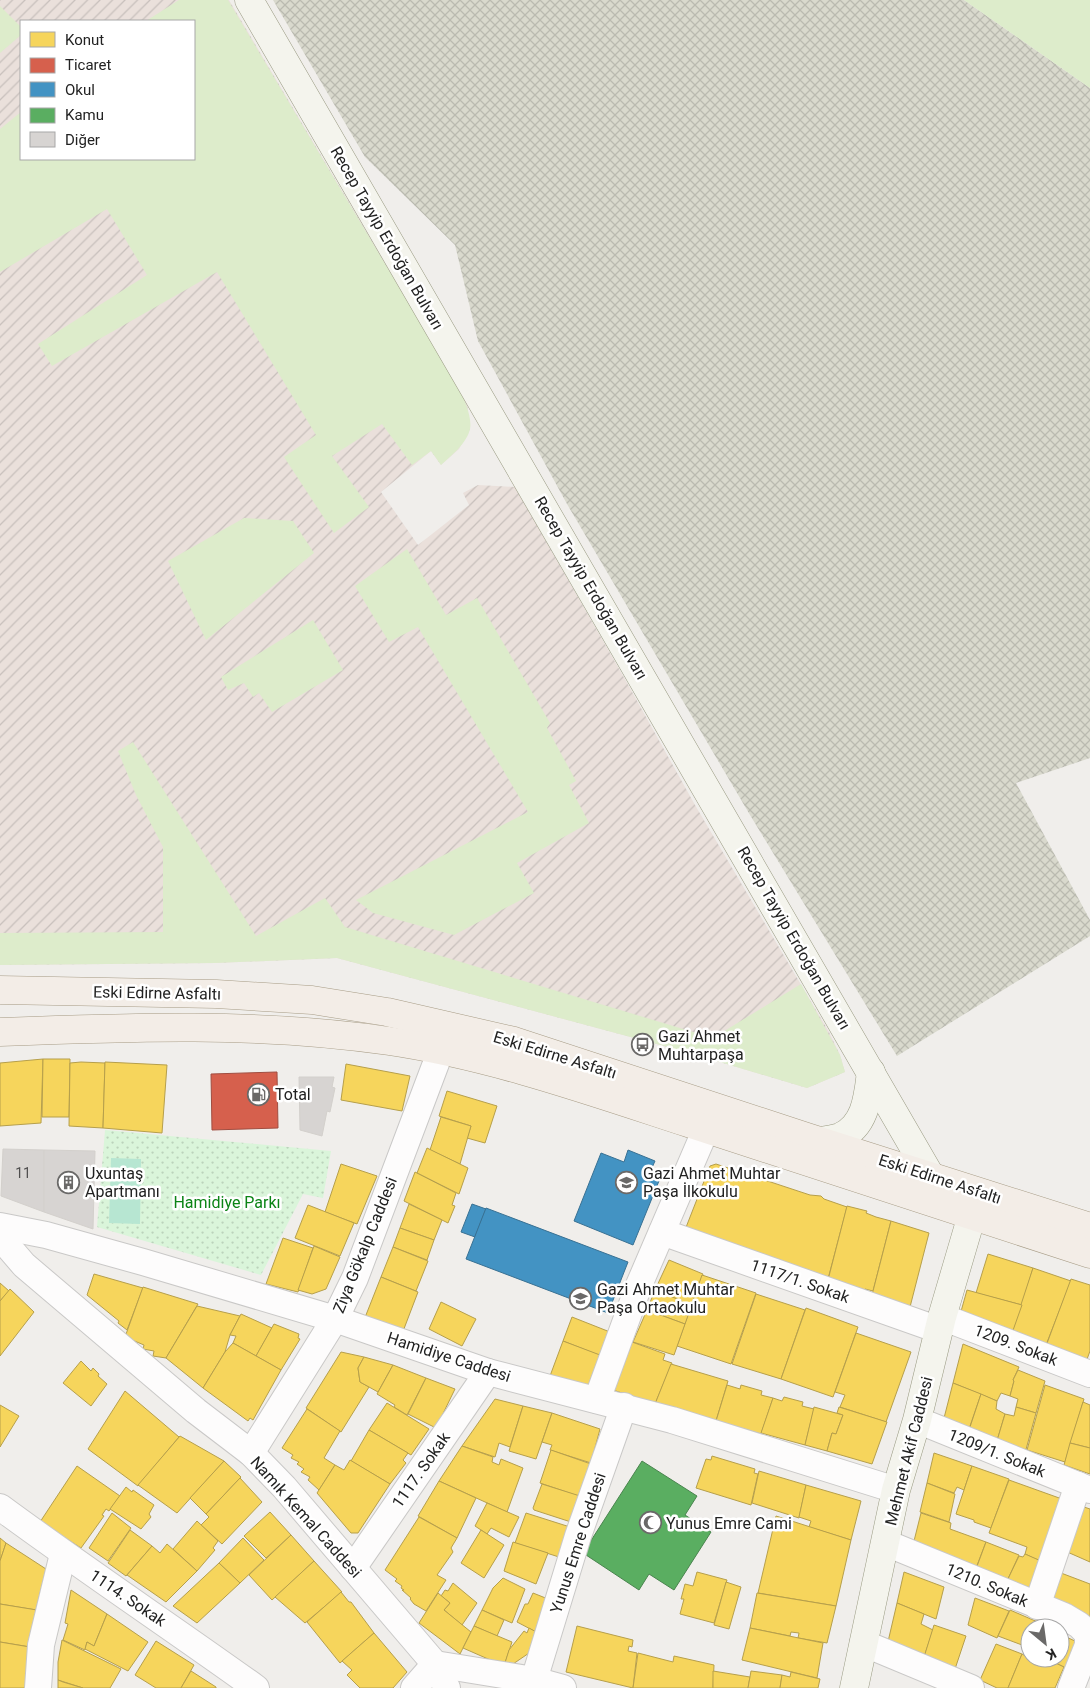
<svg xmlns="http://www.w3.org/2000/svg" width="1090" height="1688" font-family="Roboto,sans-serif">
	<defs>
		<pattern id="military-furrows" width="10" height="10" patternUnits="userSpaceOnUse" patternTransform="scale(1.25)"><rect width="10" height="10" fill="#eae0db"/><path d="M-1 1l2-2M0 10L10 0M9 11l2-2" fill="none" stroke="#c8c0bc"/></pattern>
		<pattern id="construction-cross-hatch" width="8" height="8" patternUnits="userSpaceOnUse" patternTransform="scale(1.25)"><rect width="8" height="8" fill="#d9d9cd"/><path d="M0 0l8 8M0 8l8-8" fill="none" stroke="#babab0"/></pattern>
		<pattern id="park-dots" width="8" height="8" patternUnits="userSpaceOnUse" patternTransform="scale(1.25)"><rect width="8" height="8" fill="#daf5da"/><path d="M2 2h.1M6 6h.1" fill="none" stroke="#bbd2bb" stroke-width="1.8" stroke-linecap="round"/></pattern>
	</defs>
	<rect width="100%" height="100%" fill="#f0eeeb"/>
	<path fill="url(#military-furrows)" fill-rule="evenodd" d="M0,0h229l208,351 30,53 3,25 -11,20 -18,16 -10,-14 -50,41 37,53 51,-40 -6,-12 15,-8 37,2 111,194 69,124 134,227 11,23 5,17 -38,16 -117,-35 -353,-95 -122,5 -215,2zM21,21h173v138h-173z"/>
	<path fill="url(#construction-cross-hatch)" d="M273,0h691l126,88v670l-74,25 74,137v16l-193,120 -147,-241 -183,-311 -89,-163 -23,-96 -90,-88z"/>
	<g fill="#ddeccb">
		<path d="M179,0h49l209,351c11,18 37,57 33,78 -3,14 -19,27 -29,36l-10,-14 -19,14 -30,-41 -50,32 37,51 -35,26 -50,-76 32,-22 -99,-163 -165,94 -14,-22 109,-69 -40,-66 -107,63v-143l21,-17v47h173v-138h-48z"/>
		<path d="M964,0h126v88z"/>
		<path d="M0,6l21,21v8l-21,18z"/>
		<path d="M244,518l49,3 21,32 -108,87 -38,-79z"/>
		<path d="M407,549l39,66 31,-17 73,125 -3,5 29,53 -7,4 20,38 -72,40 17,30 -80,42 -81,-22 -17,-13 172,-88 -110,-185 -29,15 -34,-56z"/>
		<path d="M313,620l30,50 -71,42 -13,-19 -6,4 -9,-14 -16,7 -7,-13z"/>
		<path d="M133,742l123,194 69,-38 20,29 368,111 88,-54 39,71 5,17 -38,16 -117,-35 -353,-95 -122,5 -215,2v-32l163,-1v-85l-27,-52 -18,-44z"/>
	</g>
	<path fill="url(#park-dots)" d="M105,1130l226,21 -8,47 -20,-4 -42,81 -164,-48z"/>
	<path fill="#b7e6d2" d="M111,1158l30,1 -1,65 -31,-1z"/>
	<g fill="#f6d55c" stroke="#b69f4b">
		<path d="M43,1059l-2,64 -41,3v-63z"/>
		<path d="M43,1059h27l-1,58h-27z"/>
		<path d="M81,1062l24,1 -2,65 -34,-2 1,-63z"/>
		<path d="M105,1062l62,3 -5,68 -59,-5z"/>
		<path d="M346,1064l64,12 -8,35 -61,-11z"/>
		<path d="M447,1091l50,15 -12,37 -18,-5 4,-12 -32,-10z"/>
		<path d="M441,1117l30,9 -11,38 -30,-14z"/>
		<path d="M427,1148l41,20 -9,26 -42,-21z"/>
		<path d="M341,1164l36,12 -20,48 -32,-12z"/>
		<path d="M716,1164l94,31 11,1 3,3 23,8 -19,72 -145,-44 27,-69z"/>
		<path d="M415,1172l41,21 -4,12 3,1 -7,17 -44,-22z"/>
		<path d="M409,1204l33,16 -8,20 -34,-12z"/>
		<path d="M308,1205l46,18 -14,33 -45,-18z"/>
		<path d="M847,1206l20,5 -1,2 10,4 15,4 -18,70 -8,-2v3l-37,-12z"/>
		<path d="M891,1221l38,12 -19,74 -38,-12z"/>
		<path d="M400,1228l34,12 -7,20 -34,-13z"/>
		<path d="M283,1238l30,10 -15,44 -32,-8z"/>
		<path d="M314,1246l26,11 -14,32 -14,5 -14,-4z"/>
		<path d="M393,1247l35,14 -12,30 -35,-14z"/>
		<path d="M988,1254l45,14 -11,37 -46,-12z"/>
		<path d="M669,1260l34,14 -12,33 -10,-3 1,-3 -27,-11z"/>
		<path d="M1033,1268l38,13 -25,64 -34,-13z"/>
		<path d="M94,1274l49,14 -16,42 -9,-7 1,-2 -32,-26z"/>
		<path d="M702,1275l54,18 -25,71 -54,-18z"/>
		<path d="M381,1277l37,15 -16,42 -38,-14z"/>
		<path d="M1071,1279l19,6v66l-4,11 -40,-16z"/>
		<path d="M0,1283l9,8 -9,10z"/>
		<path d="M143,1287l55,17 -32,54 -13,-2 1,-5 -11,-2 1,-4 -19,-8z"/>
		<path d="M10,1289l24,23 -34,44v-55z"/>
		<path d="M655,1290l27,11 -1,3 10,3 -6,17 -38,-14z"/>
		<path d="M967,1290l55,15 -11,31 -51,-21z"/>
		<path d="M756,1294l49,16 -24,69 -49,-15z"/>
		<path d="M441,1302l35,17 -14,27 -33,-17z"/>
		<path d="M197,1306l43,10 -10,19 -5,17 -22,36 -37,-30z"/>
		<path d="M806,1308l52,19 -25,70 -52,-18z"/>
		<path d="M647,1310l38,14 -11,31 -41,-13z"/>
		<path d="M241,1314l31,14 -16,28 -23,-13 3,-7 -6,-1z"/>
		<path d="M572,1317l38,15 -9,24 -38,-15z"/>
		<path d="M274,1324l25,10 -1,4 2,1 -19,31 -25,-14z"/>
		<path d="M856,1333l55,19 -25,70 -46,-15 5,-12 -10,-3z"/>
		<path d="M563,1341l37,14 -13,34 -37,-13z"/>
		<path d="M632,1342l33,12 -2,6 9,3 -17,41 -42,-14z"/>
		<path d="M233,1343l48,27 -28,50 -3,-2 -2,3 -45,-33 22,-36z"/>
		<path d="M963,1344l56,23 -6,13 1,1 -4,15 -9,-3 -4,8 -44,-18z"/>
		<path d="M341,1352l23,5 -6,11 2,14 9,5 -28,45 -35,-24z"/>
		<path d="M364,1357l29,8 -15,27 -18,-10 -2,-14z"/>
		<path d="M81,1361l10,10 2,-3 6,6 -1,2 9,8 -16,22 -28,-23z"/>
		<path d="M671,1364l57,17 -12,40 -61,-17z"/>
		<path d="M393,1365l33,13 -19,37 -13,-8 1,-2 -18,-11z"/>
		<path d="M1018,1370l27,11 -9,32 -20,-6 2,-8 -8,-3 4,-15 -1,-1z"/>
		<path d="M426,1378l29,11 -19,39 -28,-14z"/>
		<path d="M953,1383l28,11 -13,38 -25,-10z"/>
		<path d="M727,1385l13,4 1,-4 21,6 -1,4 12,3 -12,36 -45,-13z"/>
		<path d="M1045,1385l39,14 -19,63 -38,-12z"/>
		<path d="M125,1391l54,46 -41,49 -50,-37z"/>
		<path d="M981,1394l16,7 -1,8 9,5 -9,30 -28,-11z"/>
		<path d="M784,1397l19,5 -1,4 12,3 -9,36 -44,-12 12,-35 9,3z"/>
		<path d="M495,1399l28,7 -13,41 -11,-4 -4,14 -33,-11z"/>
		<path d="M1083,1402l7,3v43l-20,-5z"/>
		<path d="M387,1403l42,26 -18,26 -42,-25z"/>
		<path d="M0,1405l19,11 -19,31z"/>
		<path d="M523,1406l29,7 -16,46 -27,-8z"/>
		<path d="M814,1407l29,8 -7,19 -4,-1 -5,18 -22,-6z"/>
		<path d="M839,1407l48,15 -15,42 -45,-13 5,-18 4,1 7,-19 -6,-2z"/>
		<path d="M1016,1407l20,6 -11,40 -29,-9 9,-30 9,2z"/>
		<path d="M307,1409l33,22 -16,27 11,7 -16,25 -11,-10 2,-3 -9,-5 3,-3 -7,-5 2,-2 -8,-4 2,-3 -11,-7z"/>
		<path d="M552,1413l48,16 -9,34 -41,-13 2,-5 -10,-3z"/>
		<path d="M369,1430l39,23 -5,7 3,3 -16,21 -39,-23z"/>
		<path d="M180,1436l44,25 -47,52 -39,-28z"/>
		<path d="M1070,1443l20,5v26l-26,-9z"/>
		<path d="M462,1446l31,11 -1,5 7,3 2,-6 22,9 -16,44 -68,-31z"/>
		<path d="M551,1450l40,14 -10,33 -41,-14z"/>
		<path d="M934,1453l38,13 -8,24 -7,-3 -3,6 -27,-10z"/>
		<path d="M712,1456l43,13 -1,4 4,1 -7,31 -55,-17 10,-29 5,1z"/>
		<path d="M350,1460l40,24 -32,49h-7l-34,-40 18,-28 9,5z"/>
		<path d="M224,1461l17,16 -35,37 -16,-16z"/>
		<path d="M77,1466l43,30 -11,15 -3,-2 -4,6 2,1 -23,32 -41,-26z"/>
		<path d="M972,1466l37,13 -18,49 -17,-6v-2l-18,-6z"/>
		<path d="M759,1471l47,14 -7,33 -47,-15z"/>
		<path d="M240,1478l22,24 -40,42 -21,-19 8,-8 -3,-3z"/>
		<path d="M1009,1480l53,19 -22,62 -15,-7 2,-7 -38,-14z"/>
		<path d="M439,1481l37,17 -19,40 -39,-22z"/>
		<path d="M927,1483l28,11 -6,28 -29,-10z"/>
		<path d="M542,1484l38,12 -9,26 -37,-12 -1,-2z"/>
		<path d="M806,1485l55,16 -10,39 -42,-13 2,-6 -12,-4z"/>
		<path d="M126,1487l6,5 1,-2 21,15 -5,9 2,3 -10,12 -31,-20z"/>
		<path d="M487,1503l32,14 -10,20 -18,-9 -4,6 -12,-8z"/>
		<path d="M1084,1507l6,2v53l-25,-11z"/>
		<path d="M270,1512l21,23 -25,23 -22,-22z"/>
		<path d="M112,1513l19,15 -23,33 -19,-13z"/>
		<path d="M526,1513l44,14 -11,30 -44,-14z"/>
		<path d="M921,1513l30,10 -1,6 36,13 -10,26 -62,-27z"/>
		<path d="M776,1516l75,24 -15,66 -78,-13z"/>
		<path d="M419,1517l38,21 -6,10 2,4 -16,23 9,5 -20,31 -12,-7 -4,-5 1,-1 -9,-8h2l-3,-2 1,-2 -7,-5 2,-2 -12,-9z"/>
		<path d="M197,1521l21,20 -5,7 2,2 -18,21 -24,-22z"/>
		<path d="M130,1530l22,16 -26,30 -18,-13z"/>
		<path d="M481,1530l23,15 -20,33 -23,-15z"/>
		<path d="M291,1535l23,26 -42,39 -23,-25z"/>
		<path d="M0,1538l6,5 -6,18z"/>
		<path d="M243,1538l21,22 -24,23 -21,-20z"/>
		<path d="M513,1542l35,11 -12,31 -32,-13z"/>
		<path d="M986,1542l33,13 -12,26 -31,-12z"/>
		<path d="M6,1543l40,26 -10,41 -36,-6v-43z"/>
		<path d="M167,1544l30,27 -31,31 -39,-27 25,-29 8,7z"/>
		<path d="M1025,1554l16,7 -9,32 -25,-12 12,-25 4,1z"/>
		<path d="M314,1561l28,31 -37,31 -30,-26z"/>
		<path d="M219,1563l21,20 -43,40 -24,-17z"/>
		<path d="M697,1572l30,8 -13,43 -34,-9 4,-15h-3l4,-15 8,2z"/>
		<path d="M904,1572l40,15 -8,32 -39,-16z"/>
		<path d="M1061,1573l29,11v34l-41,-16z"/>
		<path d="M503,1578l22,11 -13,34 -30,-13 11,-22z"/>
		<path d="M726,1582l15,5 -12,42 -15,-4z"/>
		<path d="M453,1583l24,20 -15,22 -18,-15 6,-7 -9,-7 4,-6 3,1z"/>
		<path d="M71,1590l36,24 -13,32 -7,-4 -2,8 -22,-10 5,-16 -3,-1z"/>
		<path d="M341,1592l8,10h2l23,31 -34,30 -33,-41z"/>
		<path d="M438,1593l12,10 -6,7 27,22 -11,22 -41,-31z"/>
		<path d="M533,1593l20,8 -15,32 -21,-11 8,-18h3z"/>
		<path d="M757,1593l79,13 -9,37 -29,-5 1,-5 -8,-1 -1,4 -40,-8z"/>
		<path d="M975,1598l34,13 -12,27 -29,-13z"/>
		<path d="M897,1603l27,11 -3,10 12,6 -9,27 -37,-11z"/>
		<path d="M0,1604l37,6 -7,37 -30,-5z"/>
		<path d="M482,1610l22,10 -7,16 -23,-10z"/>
		<path d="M1010,1610l37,16v2h-17v20l-32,-12z"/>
		<path d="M107,1614l41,28 -20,29 -43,-22 2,-7 7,4z"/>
		<path d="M934,1625l32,11 -11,33 -31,-12z"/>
		<path d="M474,1626l38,16 -8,24 -41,-18z"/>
		<path d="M577,1626l56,14 -1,7 -3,-1 -1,5 9,2 -4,35 -67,-16z"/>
		<path d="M529,1628l9,5 -6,18 -19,13 -9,2 5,-16 15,-19 3,2z"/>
		<path d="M750,1628l73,15 -6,35 -75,-18z"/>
		<path d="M374,1633l33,39 -14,16h-33l-13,-13 5,-5 -10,-9z"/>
		<path d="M1060,1634l17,8 -11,26 -21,-10h15z"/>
		<path d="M62,1640l59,29 -11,19h-27l-25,-8v-18z"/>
		<path d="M156,1641l38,24 -13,23h-25l-21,-13z"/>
		<path d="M0,1642l30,5v41h-30z"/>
		<path d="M996,1644l26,10 -14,34h-11l-17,-8z"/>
		<path d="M638,1653l35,9 1,-6 40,9 -1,23h-80z"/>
		<path d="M1022,1654l12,6 1,-2h10l19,9 -9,21h-47z"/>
		<path d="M191,1671l25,16v1h-35z"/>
		<path d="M713,1671l37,6 -2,11h-35z"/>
		<path d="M751,1671l31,4 -2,13h-32z"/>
		<path d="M791,1672l29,7 -2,9h-38l2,-13 8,2z"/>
		<path d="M58,1680l5,2 20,6h-25z"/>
	</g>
	<path fill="#d6604d" stroke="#a04d40" d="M277,1072l1,56 -66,2 -1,-56z"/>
	<g fill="#4393c3" stroke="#397193">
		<path d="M628,1150l27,11 -5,11 11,4 -28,69 -59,-24 27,-68 23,9z"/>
		<path d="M472,1204l14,5 -11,28 -14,-5z"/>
		<path d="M486,1208l142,54 -20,51 -142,-54z"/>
	</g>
	<path fill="#5aae61" stroke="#49844e" d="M642,1461l55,35 -12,19 26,17 -37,58 -25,-16 -10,16 -56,-37z"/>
	<g fill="#d7d4d2" stroke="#d3d0cc">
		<path d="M299,1077h35l-2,10 3,1 -5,24 -3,-1 -5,25 -22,-6z"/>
		<path d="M3,1149l41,1v62l-43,-16z"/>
		<path d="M44,1150l51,1 -2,78 -49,-17z"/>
	</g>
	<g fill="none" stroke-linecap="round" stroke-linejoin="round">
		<defs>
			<g id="street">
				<path d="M0,1226l46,9 97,27 192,57 153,53 184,48 224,70"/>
				<path d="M662,1232l277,98"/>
				<path d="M0,1237l24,28 172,146 55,42 33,34 151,177 12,24"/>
				<path d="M942,1317l148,57"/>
				<path d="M597,1400l42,-115 67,-156"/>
				<path d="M917,1420l173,70"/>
				<path d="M251,1453l84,-134 20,-41 86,-228"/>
				<path d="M0,1507c84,62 171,120 256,181"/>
				<path d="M886,1543l178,73 15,9 9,9v11l-17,43"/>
				<path d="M353,1568l135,-196"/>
				<path d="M1037,1606l41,-121"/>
				<path d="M863,1643l108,45"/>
				<path d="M435,1664l99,16 29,8"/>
				<path d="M534,1680l44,-144 46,-130"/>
				<path d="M38,1688l3,-43 22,-91"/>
				<path d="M414,1688l21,-24"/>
			</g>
			<g id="secondary">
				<path d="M249,0l682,1177"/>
				<path d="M821,1141c6,-1 13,-2 19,-4 26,-11 28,-41 31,-65"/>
				<path d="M854,1688l42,-198 21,-70 25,-103 30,-102"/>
			</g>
			<g id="primary">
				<path d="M0,990l216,4 96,6 75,12 127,29 293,96 283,90"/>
				<path d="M0,1032c129,-5 261,-10 389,9 102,15 201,50 299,82 134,43 268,87 402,131"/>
			</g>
		</defs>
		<use href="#street" stroke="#c9c8c7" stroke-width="28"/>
		<use href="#secondary" stroke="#999a82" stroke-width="29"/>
		<use href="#primary" stroke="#a79c86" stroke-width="29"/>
		<use href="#street" stroke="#fdfcfc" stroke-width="26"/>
		<use href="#secondary" stroke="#f4f4ed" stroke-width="28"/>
		<use href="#primary" stroke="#f3ede7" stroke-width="28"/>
	</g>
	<defs>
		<symbol id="bus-ring" viewBox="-11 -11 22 22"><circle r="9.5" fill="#fff" stroke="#6a6968" stroke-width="1.5"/><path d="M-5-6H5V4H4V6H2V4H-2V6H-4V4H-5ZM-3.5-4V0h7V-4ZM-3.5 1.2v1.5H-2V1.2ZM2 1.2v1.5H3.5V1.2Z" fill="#6a6968"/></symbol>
		<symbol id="fuel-ring" viewBox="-11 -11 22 22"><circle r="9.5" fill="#fff" stroke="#6a6968" stroke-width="1.5"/><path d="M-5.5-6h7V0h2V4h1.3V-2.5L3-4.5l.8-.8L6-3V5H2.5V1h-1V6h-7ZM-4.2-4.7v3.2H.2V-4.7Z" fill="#6a6968"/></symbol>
		<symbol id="building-ring" viewBox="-11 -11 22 22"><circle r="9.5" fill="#fff" stroke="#6a6968" stroke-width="1.5"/><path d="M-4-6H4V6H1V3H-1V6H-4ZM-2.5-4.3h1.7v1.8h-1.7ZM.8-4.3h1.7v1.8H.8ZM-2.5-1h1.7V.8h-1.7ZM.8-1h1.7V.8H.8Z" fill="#6a6968"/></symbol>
		<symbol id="school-ring" viewBox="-11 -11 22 22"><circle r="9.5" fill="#fff" stroke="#6a6968" stroke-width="1.5"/><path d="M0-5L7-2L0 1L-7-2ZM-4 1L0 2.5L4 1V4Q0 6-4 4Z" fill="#6a6968"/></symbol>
		<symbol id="mosque-ring" viewBox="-11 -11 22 22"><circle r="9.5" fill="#fff" stroke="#6a6968" stroke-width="1.5"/><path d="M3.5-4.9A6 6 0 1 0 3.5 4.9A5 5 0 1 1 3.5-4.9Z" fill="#6a6968"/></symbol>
	</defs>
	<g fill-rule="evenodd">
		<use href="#bus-ring" x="630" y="1032" width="25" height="25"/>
		<use href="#fuel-ring" x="246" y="1082" width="25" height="25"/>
		<use href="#building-ring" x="56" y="1170" width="25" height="25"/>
		<use href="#school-ring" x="614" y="1170" width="25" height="25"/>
		<use href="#school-ring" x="568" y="1286" width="25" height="25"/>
		<use href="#mosque-ring" x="638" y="1510" width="25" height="25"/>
	</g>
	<g text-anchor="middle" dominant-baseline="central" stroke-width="5" stroke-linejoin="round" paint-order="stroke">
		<g font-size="14" fill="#4f4e4e">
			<text x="23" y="1173">11</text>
		</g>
		<g font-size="16" fill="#222" stroke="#fff">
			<text transform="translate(387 238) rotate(60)">Recep Tayyip Erdoğan Bulvarı</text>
			<text transform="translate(591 588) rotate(60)">Recep Tayyip Erdoğan Bulvarı</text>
			<text transform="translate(794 938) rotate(60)">Recep Tayyip Erdoğan Bulvarı</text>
			<text transform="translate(157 993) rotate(1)">Eski Edirne Asfaltı</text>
			<text transform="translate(555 1055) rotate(17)">Eski Edirne Asfaltı</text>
			<text transform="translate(940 1179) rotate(18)">Eski Edirne Asfaltı</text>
			<text transform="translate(365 1245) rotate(-68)">Ziya Gökalp Caddesi</text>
			<text transform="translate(800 1281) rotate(19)">1117/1. Sokak</text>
			<text transform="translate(1016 1345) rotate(21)">1209. Sokak</text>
			<text transform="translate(449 1357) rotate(18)">Hamidiye Caddesi</text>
			<text transform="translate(909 1451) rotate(-76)">Mehmet Akif Caddesi</text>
			<text transform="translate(997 1453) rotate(22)">1209/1. Sokak</text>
			<text transform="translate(421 1470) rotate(-55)">1117. Sokak</text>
			<text transform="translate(306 1517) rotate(48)">Namık Kemal Caddesi</text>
			<text transform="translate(578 1543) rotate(-72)">Yunus Emre Caddesi</text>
			<text transform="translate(987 1585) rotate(23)">1210. Sokak</text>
			<text transform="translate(128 1598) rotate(34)">1114. Sokak</text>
		</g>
		<g font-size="16" fill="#222" stroke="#fff" text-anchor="start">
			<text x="658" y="1036">Gazi Ahmet<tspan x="658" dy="18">Muhtarpaşa</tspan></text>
			<text x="275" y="1094">Total</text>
			<text x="85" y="1173">Uxuntaş<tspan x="85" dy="18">Apartmanı</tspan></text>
			<text x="643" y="1173">Gazi Ahmet Muhtar<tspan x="643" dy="18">Paşa İlkokulu</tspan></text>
			<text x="597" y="1289">Gazi Ahmet Muhtar<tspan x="597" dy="18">Paşa Ortaokulu</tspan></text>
			<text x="666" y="1523">Yunus Emre Cami</text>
		</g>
		<g font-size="16" fill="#0c8416" stroke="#fff">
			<text x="227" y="1202">Hamidiye Parkı</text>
		</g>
	</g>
	<rect x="20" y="20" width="175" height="140" fill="#ffffff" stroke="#a7a7a7"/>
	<rect x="30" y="32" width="25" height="15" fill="#f6d55c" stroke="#a7a7a7"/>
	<text x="65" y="45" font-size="15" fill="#222222">Konut</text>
	<rect x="30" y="58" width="25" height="15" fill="#d6604d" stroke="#a7a7a7"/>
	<text x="65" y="70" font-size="15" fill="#222222">Ticaret</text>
	<rect x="30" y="82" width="25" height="15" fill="#4393c3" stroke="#a7a7a7"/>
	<text x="65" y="95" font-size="15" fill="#222222">Okul</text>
	<rect x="30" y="108" width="25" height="15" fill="#5aae61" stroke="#a7a7a7"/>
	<text x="65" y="120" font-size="15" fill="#222222">Kamu</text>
	<rect x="30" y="132" width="25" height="15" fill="#d7d4d2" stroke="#a7a7a7"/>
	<text x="65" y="145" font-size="15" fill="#222222">Diğer</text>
	<g transform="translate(1045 1643) rotate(151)"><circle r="24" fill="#ffffff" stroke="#a7a7a7"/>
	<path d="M0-4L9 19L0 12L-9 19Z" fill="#6a6968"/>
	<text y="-8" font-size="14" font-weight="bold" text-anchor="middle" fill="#222222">K</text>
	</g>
</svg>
